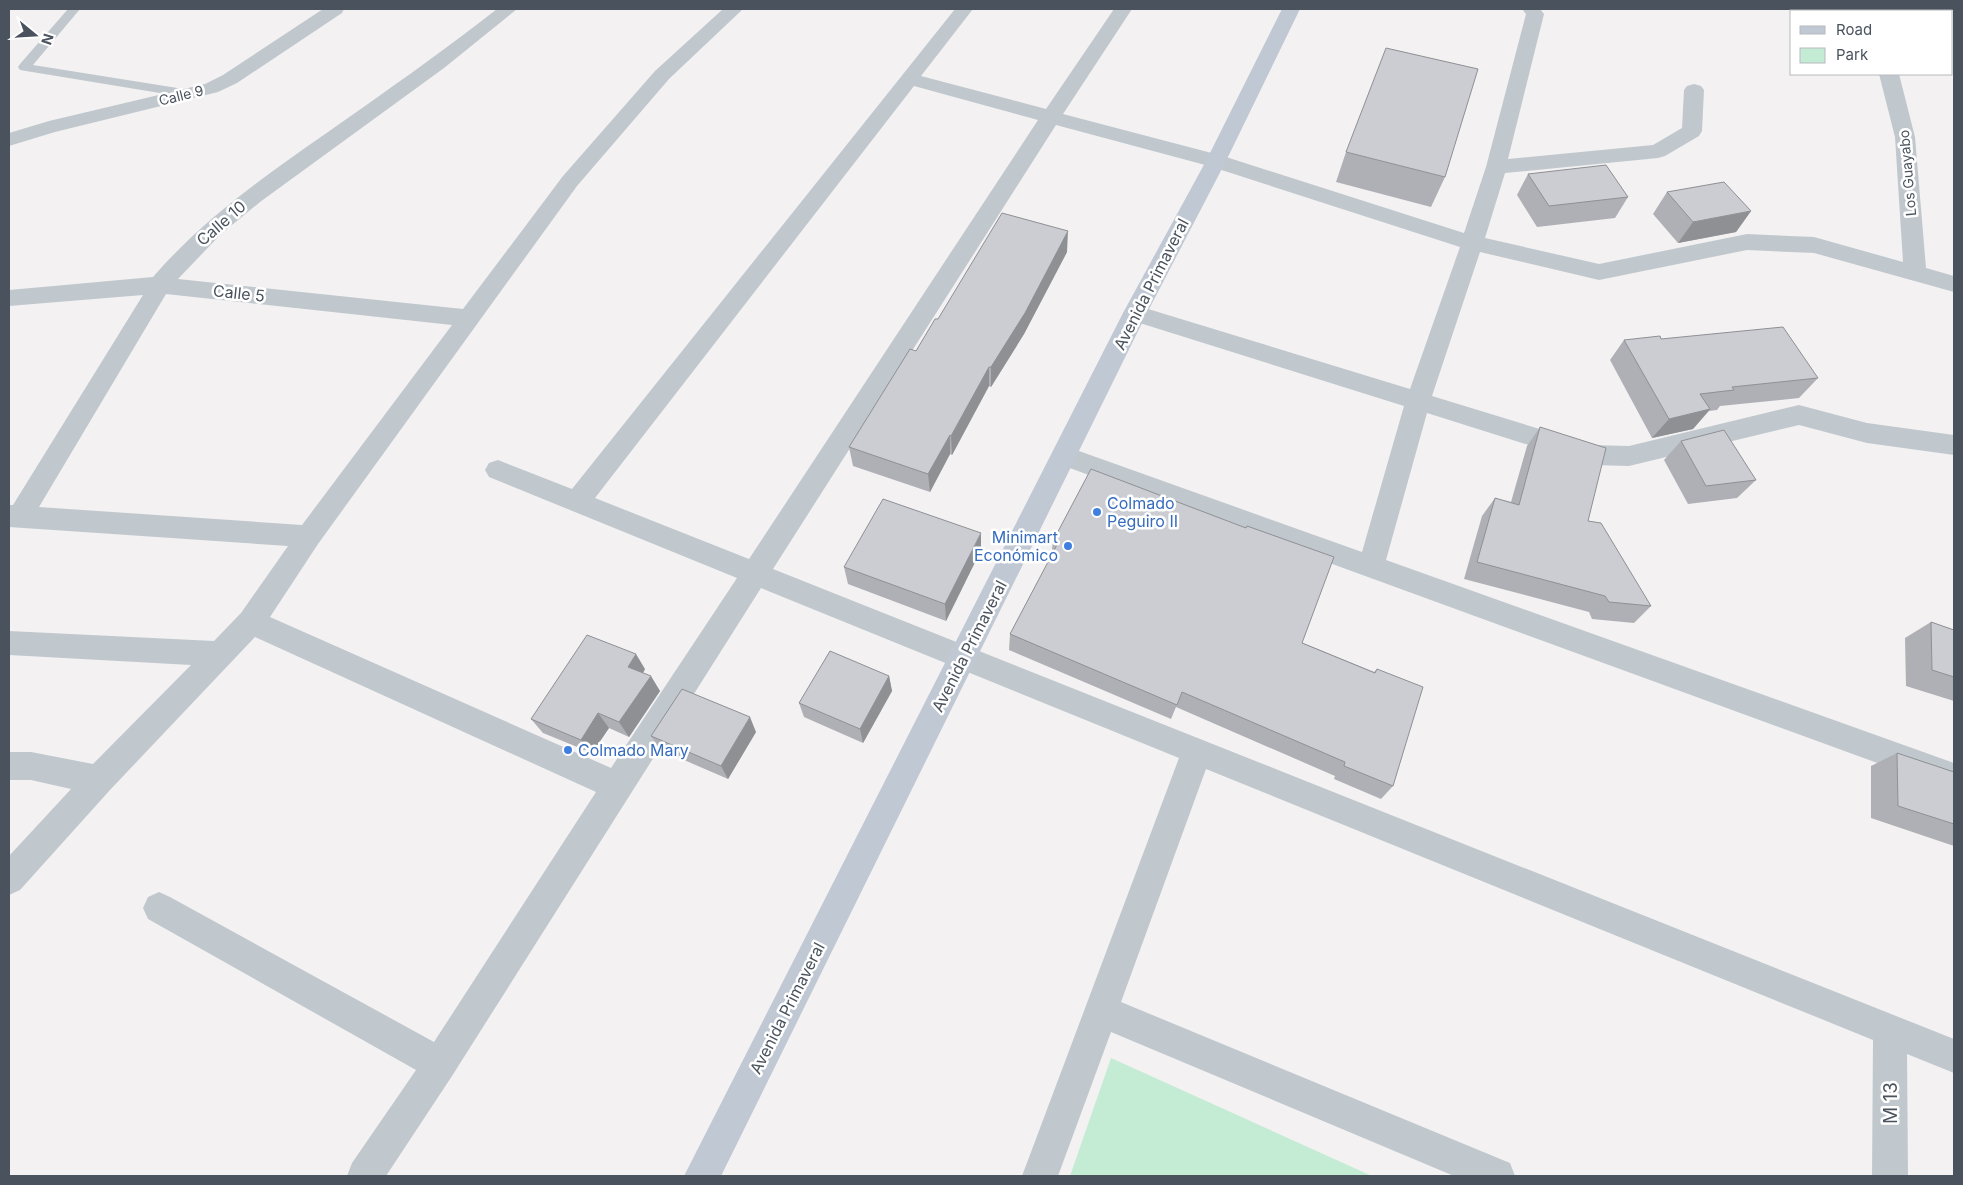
<svg xmlns="http://www.w3.org/2000/svg" width="1963" height="1185" font-family="Inter,sans-serif">
	<rect width="100%" height="100%" fill="#f3f1f1"/>
	<path fill="#c4ecd5" d="M1111,1058l261,118h-302z"/>
	<g fill="none" stroke-linecap="round" stroke-linejoin="round">
		<path fill="#c0c8ce" fill-rule="evenodd" d="M68,9h12l-47,56 157,25 4,1 2,3 -2,3 -4,1 -170,-28 -2,-3 2,-3z"/>
		<g fill="#c0c8ce" fill-rule="evenodd">
			<path d="M323,9h21l-2,4 -105,70 -19,9 -163,40 -46,14v-13l40,-12 156,-37 18,-9z"/>
			<path d="M497,9h20l-73,59 -184,134 -39,32 -43,45 285,30 100,-133 92,-105 68,-62h20l-74,70 -92,107 -259,358 -48,73 341,151 126,-190 -248,-101 -4,-7 4,-7 9,-3 74,29 383,-480h18l-52,67 125,33 68,-100h18l-69,105 160,42 241,77 22,-66 40,-153 -4,-5h18l4,5 -36,145 145,-14 29,-17 2,-38 3,-4 7,-2 7,2 3,4 -2,41 -3,5 -34,20 -7,2 -153,15 -20,65 114,26 148,-30 67,3 89,25 -8,-125 -16,-63h20l16,63 11,131 28,8v16l-140,-39 -67,-3 -148,30 -119,-28 -48,144 160,49 37,1 170,-41 68,18 87,12v20l-87,-12 -68,-18 -170,41 -37,-1 -165,-52 -41,147 568,203v28l-898,-328 -4,-7 4,-7 9,-3 297,106 42,-146 -277,-87 -4,-6 4,-6 8,-2 275,84 50,-142 -251,-81 -153,-41 -283,444 1181,470v34l-47,-19 1,122h-36l1,-136 -667,-271 -85,233 389,161 5,13h-61l-343,-144 -53,144h-36l157,-418 -418,-170 -309,488 -66,100h-39l5,-13 64,-93 -268,-151 -5,-11 5,-11 11,-5 11,5 264,145 162,-250 -341,-155 -145,153 -90,100 -11,5v-39l62,-67 -40,-9h-22v-28h22l62,12 98,-99 -182,-10v-24l205,10 27,-28 47,-67 -279,-19v-22h4l130,-210 -134,11v-16l144,-13c50,-58 112,-101 175,-145 57,-40 114,-80 169,-123zM914,86l124,34 -289,439 -154,-61zM166,294l286,31 -150,200 -263,-18z"/>
			<path d="M1791,9h23l1,2h-23z"/>
			<rect x="1859" y="9" width="18" height="2"/>
		</g>
		<path fill="#c0c8d3" fill-rule="evenodd" d="M1282,9h18l-74,152 -79,152 -426,863h-37l439,-863 83,-152z"/>
	</g>
	<g fill="#afb0b5">
		<path d="M1346,152l99,25 -14,30 -95,-25z"/>
		<path d="M1528,174l100,23 -13,21 -78,9 -20,-32z"/>
		<path d="M1667,192l84,19 -15,21 -58,11 -25,-29z"/>
		<path d="M1067,252l-43,82 -33,53 -2,-1 -37,69 -2,-1 -20,38 -77,-26 -4,-19 67,-96z"/>
		<path d="M1661,339l157,39 -19,20 -79,8 -3,4 -8,1 -16,18 -41,9 -42,-78 14,-20z"/>
		<path d="M1540,427l48,94 63,85 -17,17 -42,-4 -3,-7 -125,-33 18,-63 13,-18 16,4 16,-56z"/>
		<path d="M1681,441l75,39 -19,18 -49,6 -24,-44z"/>
		<path d="M1053,541l321,131 3,-3 16,117 -12,13 -47,-20 1,-3 -159,-69 -5,12 -162,-69 1,-16 41,-77z"/>
		<path d="M981,550l-35,71 -98,-37 -4,-17z"/>
		<path d="M1931,622l23,8v71l-48,-15 -1,-48z"/>
		<path d="M645,669l-2,4 17,18 -31,46 -20,-9 -17,25 -49,-20 -12,-14z"/>
		<path d="M889,676l3,15 -29,52 -59,-26 -5,-14z"/>
		<path d="M756,732l-28,47 -67,-29 -10,-14z"/>
		<path d="M1897,753l57,19v74l-83,-28v-52z"/>
	</g>
	<g fill="#8e9094">
		<path d="M1751,211l-15,21 -58,11 15,-21z"/>
		<path d="M1068,231l-1,21 -43,82 -33,53v-20z"/>
		<path d="M989,367v19l-37,69 -1,-19z"/>
		<path d="M1710,409l-17,20 -41,9 17,-19z"/>
		<path d="M950,435v19l-20,38 -2,-18z"/>
		<path d="M981,533v17l-35,71 -1,-17z"/>
		<path d="M636,654l9,15 -7,13 -10,-15z"/>
		<path d="M651,676l9,15 -31,46 -10,-15z"/>
		<path d="M889,676l3,15 -29,52 -3,-14z"/>
		<path d="M598,713l11,15 -17,25 -11,-13z"/>
		<path d="M750,717l6,15 -28,47 -7,-13z"/>
	</g>
	<g fill="#cbcdd3" stroke="#8e9094">
		<path d="M1386,48l92,21 -33,108 -99,-25z"/>
		<path d="M1606,165l22,32 -79,9 -21,-32z"/>
		<path d="M1724,182l27,29 -58,11 -26,-30z"/>
		<path d="M1002,213l66,18 -43,82 -34,54h-2l-38,69 -1,-1 -22,39 -79,-27 61,-98 6,2 19,-32h3z"/>
		<path d="M1783,327l35,51 -86,9 2,3 -34,4 10,15 -41,10 -45,-79 36,-4 1,3z"/>
		<path d="M1540,427l66,21 -18,73 13,2 50,83 -42,-4 -4,-6 -128,-34 18,-64 24,7z"/>
		<path d="M1724,430l32,50 -50,6 -25,-45z"/>
		<path d="M1091,469l155,59 1,-2 87,31 -32,86 73,30 2,-4 46,18 -30,99 -49,-20 1,-4 -163,-70 -5,13 -167,-71 48,-91 -5,-2z"/>
		<path d="M883,499l98,34 -36,71 -101,-37z"/>
		<path d="M1931,622l23,8v47l-22,-7z"/>
		<path d="M587,635l49,19 -8,13 23,9 -32,46 -21,-9 -17,27 -50,-21z"/>
		<path d="M830,651l59,25 -29,53 -61,-26z"/>
		<path d="M682,689l68,28 -29,49 -70,-30z"/>
		<path d="M1897,753l57,19v52l-56,-18z"/>
	</g>
	<g fill="#3f7fe0" stroke="#fff" stroke-width="2">
		<circle cx="1097" cy="512" r="5"/>
		<circle cx="1068" cy="546" r="5"/>
		<circle cx="568" cy="750" r="5"/>
	</g>
	<g text-anchor="middle" dominant-baseline="central" stroke-width="5" stroke-linejoin="round" paint-order="stroke">
		<g font-size="14" fill="#4a535d" stroke="#fff">
			<text transform="translate(181 95) rotate(-14)">Calle 9</text>
			<text transform="translate(1907 173) rotate(-95)">Los Guayabo</text>
		</g>
		<g font-size="16" fill="#4a535d" stroke="#fff">
			<text transform="translate(221 223) rotate(-41)">Calle 10</text>
			<text transform="translate(1151 284) rotate(-63)">Avenida Primaveral</text>
			<text transform="translate(239 293) rotate(6)">Calle 5</text>
			<text transform="translate(969 646) rotate(-63)">Avenida Primaveral</text>
			<text transform="translate(787 1008) rotate(-63)">Avenida Primaveral</text>
		</g>
		<g font-size="16" fill="#366cbe" stroke="#fff" text-anchor="start">
			<text x="1107" y="503">Colmado<tspan x="1107" dy="18">Peguiro II</tspan></text>
			<text x="1058" y="537" text-anchor="end">Minimart<tspan x="1058" dy="18">Económico</tspan></text>
			<text x="578" y="750">Colmado Mary</text>
		</g>
		<g font-size="19" fill="#4a535d" stroke="#fff">
			<text transform="translate(1890 1103) rotate(-90)">M 13</text>
		</g>
	</g>
	<rect width="1963" height="1185" fill="none" stroke="#4a535d" stroke-width="20"/>
	<rect x="1790" y="10" width="162" height="65" fill="#ffffff" stroke="#b7babe"/>
	<rect x="1800" y="26" width="25" height="8" fill="#c0c8d3" stroke="#b7babe"/>
	<text x="1836" y="35" font-size="15" fill="#4a535d">Road</text>
	<rect x="1800" y="48" width="25" height="15" fill="#c4ecd5" stroke="#b7babe"/>
	<text x="1836" y="60" font-size="15" fill="#4a535d">Park</text>
	<g transform="translate(35 35) rotate(108)" stroke="#ffffff" stroke-width="4" paint-order="stroke">
	<path d="M0-4L9 19L0 12L-9 19Z" fill="#4a535d"/>
	<text y="-8" font-size="14" font-weight="bold" text-anchor="middle" fill="#4a535d">N</text>
	</g>
</svg>
